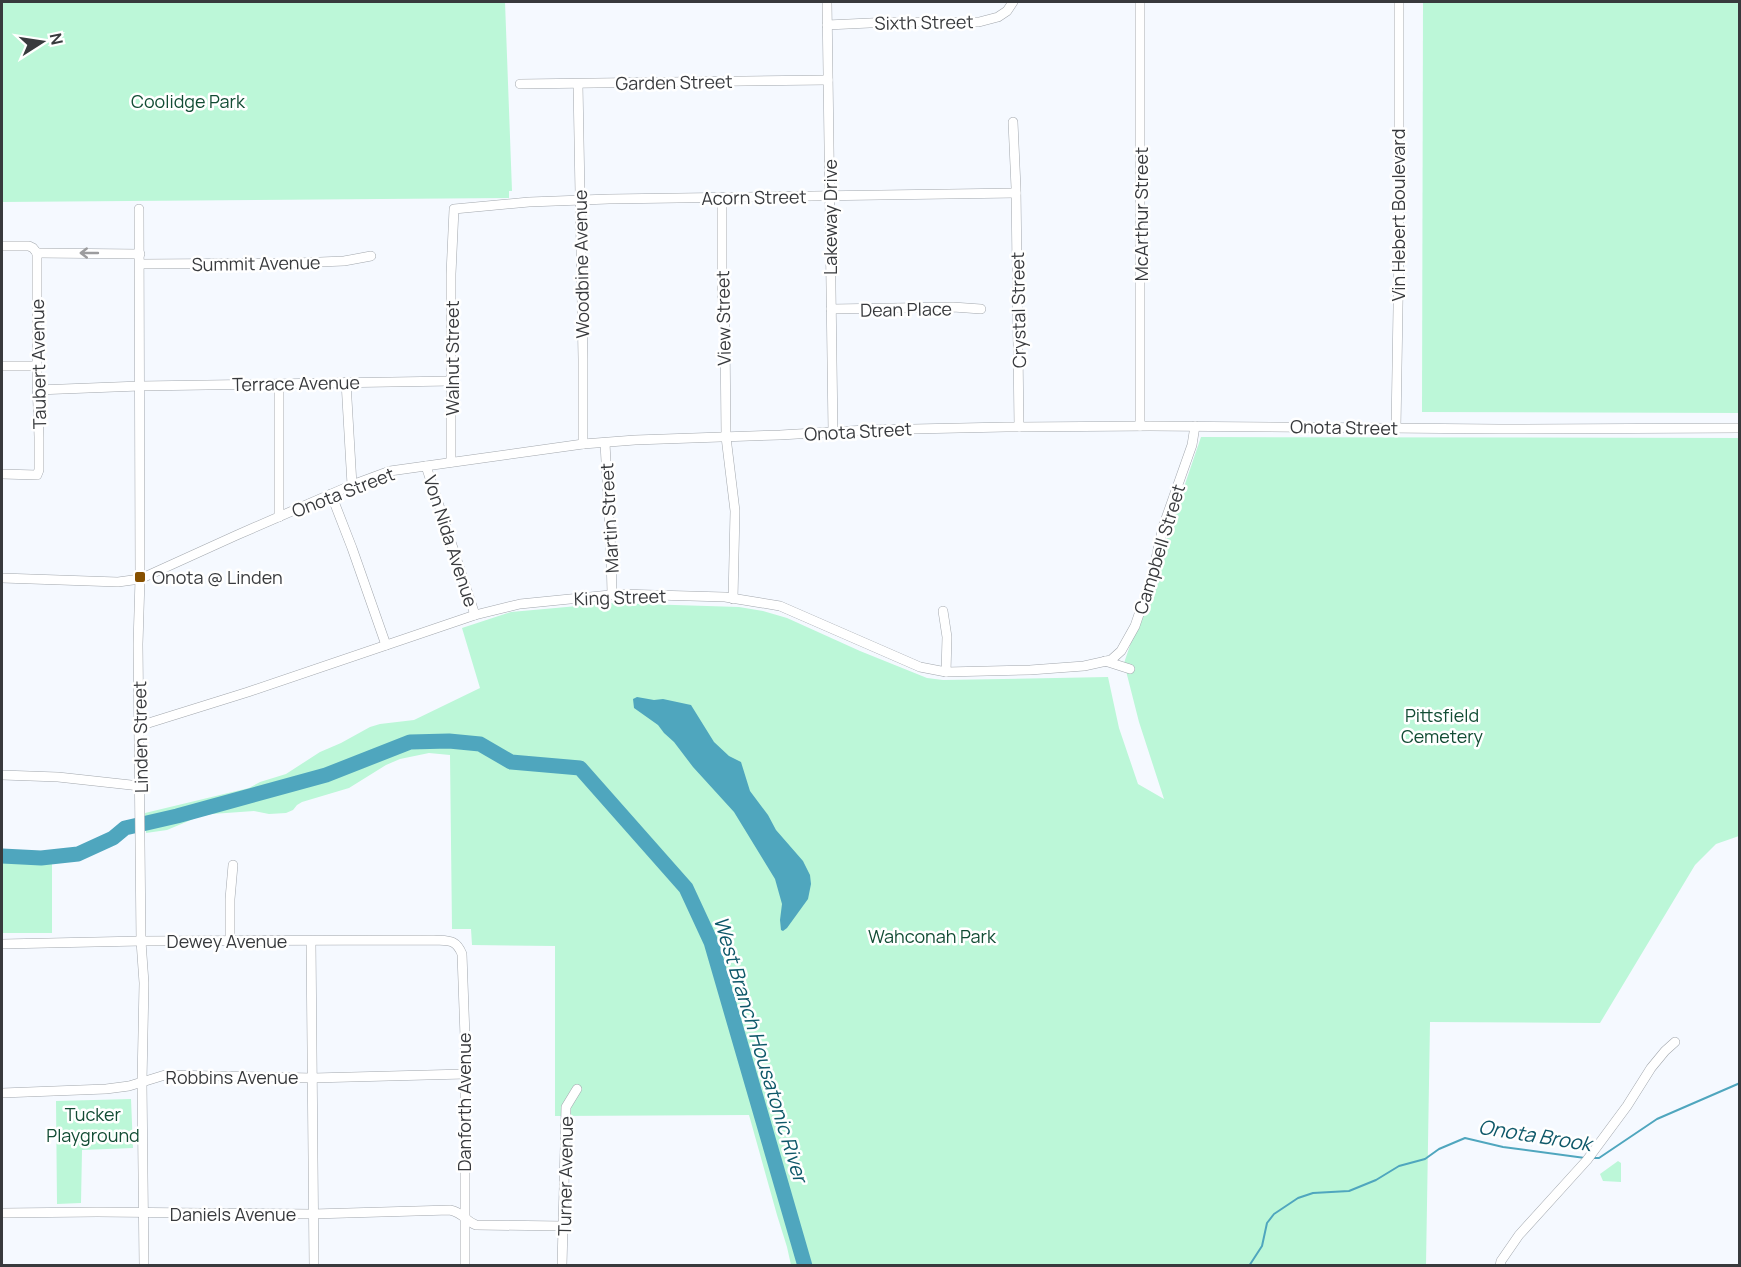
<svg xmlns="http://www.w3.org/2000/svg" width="1741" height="1267" font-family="Manrope,sans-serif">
	<rect width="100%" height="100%" fill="#f5f9ff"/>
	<g fill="#bcf7d8">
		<path d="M2,2h503l7,189h-3v7l-507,4z"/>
		<path d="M1423,2h316v411l-317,-1z"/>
		<path d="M1201,437l538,1v398l-23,8 -21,21 -95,158 -170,-1 -4,243h-635l-4,-18 -10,-32 -28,-100 -194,1v-170l-83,-1 -1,-16h-19l-2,-174 -21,-2 -29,6 -14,6 -37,23 -47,14 -5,3 -4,5 -7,3 -17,1 -15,-3 -42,3 -14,3 -31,13 -21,3 -1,-20 104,-25 11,-6 26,-8 34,-22 21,-9 29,-16 10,-3 34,-4 66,-32 -18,-60 49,-16 100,-9 128,4 24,4 24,7 73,33 67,27 16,2 165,-3 11,51 19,56 26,15 -25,-77 -15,-59z"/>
		<rect x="2" y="860" width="50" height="73"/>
		<path d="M131,1099l2,49 -51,2 -1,53 -24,1 -1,-103z"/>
		<path d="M1618,1161l3,2v19l-18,-1 -3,-7z"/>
	</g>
	<path fill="#4fa6be" d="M637,697l17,3 9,-1 28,6 23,37 15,14 12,6 9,29 18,24 8,15 27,31 7,14 1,9 -3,15 -21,29 -4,3 -2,-1 -1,-10 2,-16 -7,-25 -41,-67 -41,-45 -19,-25 -10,-9 -6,-8 -24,-17 -1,-9z"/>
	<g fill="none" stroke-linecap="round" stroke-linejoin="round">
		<g stroke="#4fa6be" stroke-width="2">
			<path d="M1594,1158h5l58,-39 83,-36"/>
			<path d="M1249,1266l13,-20 5,-23 7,-9 24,-16 15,-5 36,-2 27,-11 23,-14 26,-7 14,-10 26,-11 38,9 82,11"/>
		</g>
		<path stroke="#4fa6be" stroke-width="15" d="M2,856l39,2 37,-4 35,-16 12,-10 52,-12 149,-41 84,-33 39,-1 31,3 31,18 69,6 106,120 25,54 94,324"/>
		<defs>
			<g id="minor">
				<path d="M827,2l6,430"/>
				<path d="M827,25l64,-3h88l19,-5 9,-6 6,-9"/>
				<path d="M520,84l308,-4"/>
				<path d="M578,84l5,275v85"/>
				<path d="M1013,122l3,66 3,239"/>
				<path d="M722,198v90l3,44 1,105 9,74 -2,88"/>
				<path d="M139,209l1,370 -2,65 3,297 3,42 -2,99 2,184"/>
				<path d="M2,246h27l4,2 4,5"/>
				<path d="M37,253l103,1"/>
				<path d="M140,264l156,-1 48,-2 27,-5"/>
				<path d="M831,309l122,-2 28,2"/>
				<path d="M2,366h35"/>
				<path d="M346,382l6,103"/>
				<path d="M279,383v134"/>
				<path d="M37,390l103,-4 312,-5"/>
				<path d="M1140,426v-424"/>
				<path d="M1396,428l3,-180v-246"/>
				<path d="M605,443l6,111 1,40"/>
				<path d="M451,462v-188l3,-65 75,-7 80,-3 407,-6"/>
				<path d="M426,466l49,149"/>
				<path d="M2,474l35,1 2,-5v-33l-2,-58v-126"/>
				<path d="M331,494l21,54 34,97"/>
				<path d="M2,578l116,4 22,-3 97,-44 115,-50 38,-14 193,-27 52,-4 145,-5 86,-5 140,-3 144,-1 349,3 241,-1"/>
				<path d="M943,611l4,26 -1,35"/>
				<path d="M1105,661l25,8"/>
				<path d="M139,726l109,-34 227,-77 45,-11 100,-10 105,3 55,9 140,61 26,5 84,-2 54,-4 27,-6 10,-9 14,-25 17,-50 11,-49 29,-82 3,-19"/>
				<path d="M2,775l56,2 82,9"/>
				<path d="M311,941l3,325"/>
				<path d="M230,942v-43l3,-34"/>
				<path d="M2,944l139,-3 293,-1c15,1 22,-1 28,14l3,83v229"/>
				<path d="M2,1093l104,-4 23,-3 36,-11 148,3 152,-4"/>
				<path d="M2,1213l95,-1 216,2 137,-4c14,3 15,11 26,15l87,1"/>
				<path d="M562,1266l4,-159 11,-18"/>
				<path d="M1500,1266l1,-5 18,-26 68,-75 40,-54 24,-38 14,-17 10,-9"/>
			</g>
		</defs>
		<use href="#minor" stroke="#a2a7ad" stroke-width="10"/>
		<use href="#minor" stroke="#fff" stroke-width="9"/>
	</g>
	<defs><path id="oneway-shaft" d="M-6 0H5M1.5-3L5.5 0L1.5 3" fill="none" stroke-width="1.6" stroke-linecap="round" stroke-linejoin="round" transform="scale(1.5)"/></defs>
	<use stroke="#9c9c9e" href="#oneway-shaft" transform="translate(89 253) rotate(-180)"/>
	<rect fill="#875000" stroke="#fff" stroke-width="2" x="134" y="571" width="12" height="12" rx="3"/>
	<g text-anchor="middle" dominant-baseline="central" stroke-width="5" stroke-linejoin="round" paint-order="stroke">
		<g font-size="18" fill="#383a3d" stroke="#fff">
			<text transform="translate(924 22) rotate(-1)">Sixth Street</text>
			<text transform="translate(674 82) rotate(-1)">Garden Street</text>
			<text transform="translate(754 197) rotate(-1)">Acorn Street</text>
			<text transform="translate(1141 214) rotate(-90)">McArthur Street</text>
			<text transform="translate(1398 215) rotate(-90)">Vin Hebert Boulevard</text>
			<text transform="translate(830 217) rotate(-90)">Lakeway Drive</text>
			<text transform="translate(256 263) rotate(-1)">Summit Avenue</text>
			<text transform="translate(581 264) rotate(-91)">Woodbine Avenue</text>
			<text transform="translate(906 309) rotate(-1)">Dean Place</text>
			<text transform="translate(1018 310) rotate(-91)">Crystal Street</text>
			<text transform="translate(723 318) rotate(-91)">View Street</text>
			<text transform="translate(452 358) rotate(-90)">Walnut Street</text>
			<text transform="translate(38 364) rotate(-91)">Taubert Avenue</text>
			<text transform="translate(296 383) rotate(-1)">Terrace Avenue</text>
			<text transform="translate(1344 427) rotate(1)">Onota Street</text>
			<text transform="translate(858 431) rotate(-3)">Onota Street</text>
			<text transform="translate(343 492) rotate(-21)">Onota Street</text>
			<text transform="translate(609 518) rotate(-93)">Martin Street</text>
			<text transform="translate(451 541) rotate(72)">Von Nida Avenue</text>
			<text transform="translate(1159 549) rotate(-73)">Campbell Street</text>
			<text transform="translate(620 597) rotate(-2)">King Street</text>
			<text transform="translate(140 737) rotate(-91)">Linden Street</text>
			<text x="227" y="941">Dewey Avenue</text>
			<text x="232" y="1077">Robbins Avenue</text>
			<text transform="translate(464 1102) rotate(-90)">Danforth Avenue</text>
			<text transform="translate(565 1176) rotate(-89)">Turner Avenue</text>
			<text x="233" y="1214">Daniels Avenue</text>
		</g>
		<g font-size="18" fill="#124c34" stroke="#fff">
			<text x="188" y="101">Coolidge Park</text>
			<text x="1442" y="715">Pittsfield<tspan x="1442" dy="21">Cemetery</tspan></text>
			<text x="932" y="936">Wahconah Park</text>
			<text x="93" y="1114">Tucker<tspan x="93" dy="21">Playground</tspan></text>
		</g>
		<g font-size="18" fill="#383a3d" stroke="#fff" text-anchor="start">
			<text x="152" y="577">Onota @ Linden</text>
		</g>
		<g font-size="20" font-style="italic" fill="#0e5869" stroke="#fff">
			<text transform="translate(761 1049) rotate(73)">West Branch Housatonic River</text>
			<text transform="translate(1535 1135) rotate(9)">Onota Brook</text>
		</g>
	</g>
	<rect width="1741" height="1267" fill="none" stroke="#383a3d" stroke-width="6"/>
	<g transform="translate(42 42) rotate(78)" stroke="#ffffff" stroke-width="4.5" paint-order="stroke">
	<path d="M0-4.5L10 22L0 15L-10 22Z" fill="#383a3d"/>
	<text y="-9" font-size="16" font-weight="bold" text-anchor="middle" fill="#383a3d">N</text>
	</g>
</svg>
